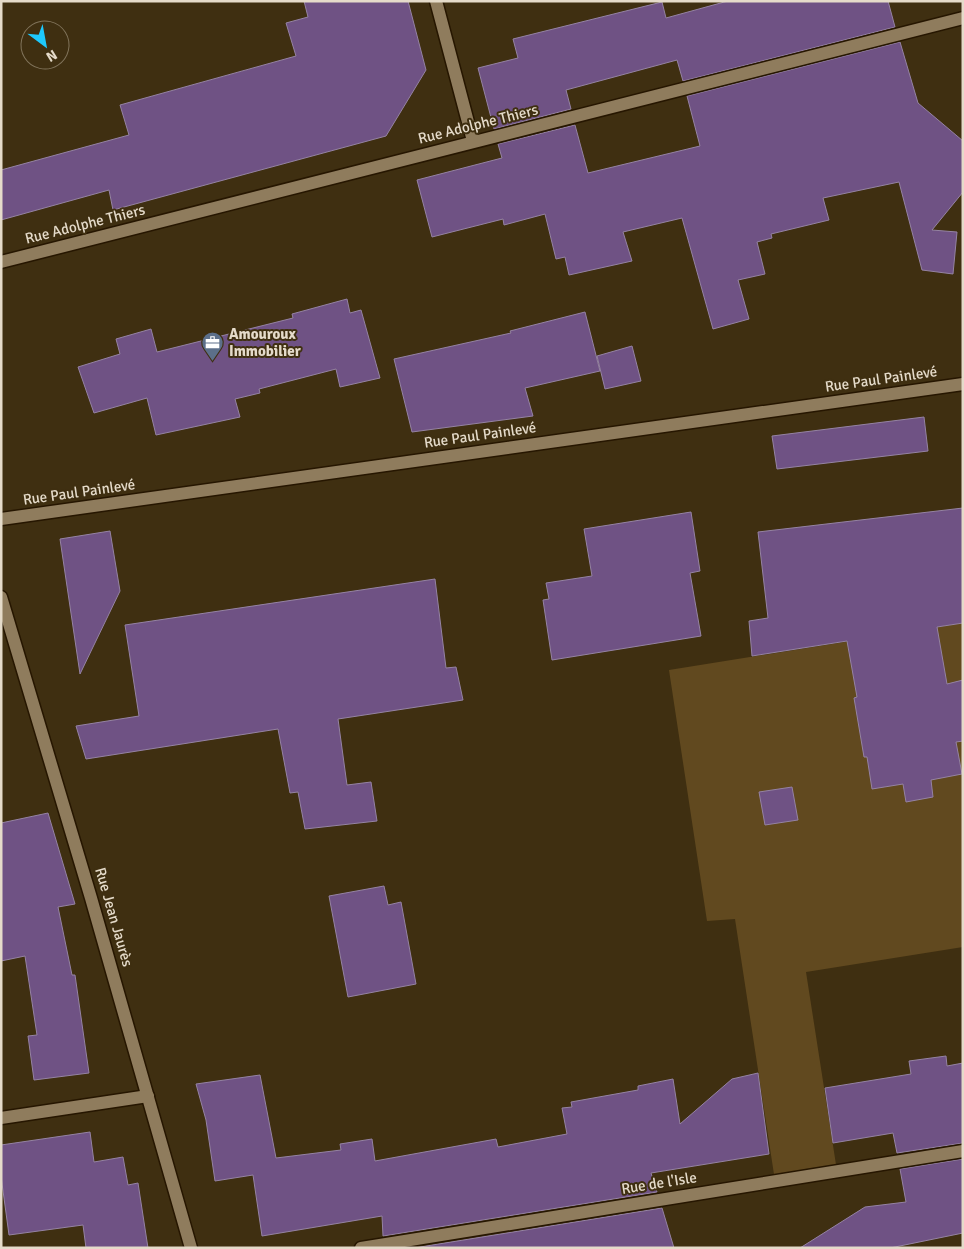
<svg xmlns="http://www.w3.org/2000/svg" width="964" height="1249" font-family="Signika,sans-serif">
	<rect width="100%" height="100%" fill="#3f2f11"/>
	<path fill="#61491f" d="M963,623v324l-157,25 31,199 -62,10 -40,-262 -28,2 -38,-251z"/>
	<g fill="#6f5284" stroke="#9583a3">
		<path d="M304,1h104l18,69 -40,66 -273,74 -4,-20 -108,30v-50l128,-35 -9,-30 176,-49 -10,-33 22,-6z"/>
		<path d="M728,1h160l7,26 -212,54 -6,-21 -111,30 5,19 -77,20 -16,-61 40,-10 -5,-19 149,-37 4,16z"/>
		<path d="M900,42l18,61 45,38v51l-31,38 25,2 -4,42 -31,-4 -23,-88 -76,16 6,22 -58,14 1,4 -15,4 8,32 -27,6 11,39 -36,10 -31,-111 -59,14 9,29 -63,14 -4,-18 -9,2 -11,-45 -41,11 -1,-6 -71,18 -15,-57 85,-22 -4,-14 77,-19 13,48 112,-27 -13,-50z"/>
		<path d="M347,299l3,14 11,-3 19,68 -40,9 -4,-18 -77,20 1,4 -25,6 5,18 -84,18 -9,-37 -53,15 -16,-46 42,-13 -4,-15 35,-10 6,23 136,-34 -1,-4z"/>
		<path d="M585,312l15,59 -75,17 8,28 -121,16 -18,-73 117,-26 -1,-2z"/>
		<path d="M632,346l9,35 -36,8 -8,-33z"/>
		<path d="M924,417l4,34 -151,18 -5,-33z"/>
		<path d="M963,508v115l-26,4 10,57 16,-4v61l-7,1 6,32 -31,6 2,17 -27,5 -3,-18 -31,5 -5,-32h-3l-10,-59 3,-1 -10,-56 -95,15 -3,-35 19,-3 -10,-86z"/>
		<path d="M691,512l9,59 -10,2 11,63 -149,24 -9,-60 6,-1 -3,-16 46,-7 -8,-47z"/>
		<path d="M110,531l10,60 -40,83 -20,-135z"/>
		<path d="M435,579l11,89 10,-1 7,33 -125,19 9,66 24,-3 6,39 -72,8 -7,-37 -8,1 -12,-64 -192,30 -10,-33 63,-10 -14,-91z"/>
		<path d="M792,787l6,33 -33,5 -6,-33z"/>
		<path d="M48,813l27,91 -17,3 14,68h3l14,98 -55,7 -6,-44 9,-1 -12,-79 -24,5v-138z"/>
		<path d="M384,886l4,19 13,-3 15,82 -68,13 -19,-101z"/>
		<path d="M946,1056l1,10 16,-3v80l-66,10 -4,-20 -60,10 -8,-55 86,-14 -2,-13z"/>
		<path d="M758,1073l11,81 -118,19 6,19 -274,44 -1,-20 -120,20 -9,-61 -38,6 -9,-61 -10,-36 64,-9 16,83 65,-8 -1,-6 32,-5 3,22 121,-22 2,8 69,-13 -5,-26 10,-1 -1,-5 67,-12v-4l35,-7 7,45 52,-45z"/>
		<path d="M90,1132l4,30 29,-5 5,28 10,-2 10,65h-62l-3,-23 -74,10 -8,-59v-31z"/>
		<path d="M963,1159v74l-73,15h-90l65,-41 41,-5 -6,-33z"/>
		<path d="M662,1208l12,40h-260z"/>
	</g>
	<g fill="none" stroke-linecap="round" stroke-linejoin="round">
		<defs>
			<g id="minor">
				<path d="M436,1l37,140"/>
				<path d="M1,262l962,-244"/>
				<path d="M1,519l962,-135"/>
				<path d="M1,597l90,301 100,350"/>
				<path d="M1,1118l147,-22"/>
				<path d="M361,1248l602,-97"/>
			</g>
		</defs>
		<use href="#minor" stroke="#261600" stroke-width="15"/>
		<use href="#minor" stroke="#8f7c5d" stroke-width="12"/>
	</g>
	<defs>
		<symbol id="office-pin" viewBox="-11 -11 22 30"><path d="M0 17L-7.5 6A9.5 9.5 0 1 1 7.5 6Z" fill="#5c6f8a" stroke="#3f2f11"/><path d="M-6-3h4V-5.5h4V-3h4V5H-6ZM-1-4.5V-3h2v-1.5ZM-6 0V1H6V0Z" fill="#fff"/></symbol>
	</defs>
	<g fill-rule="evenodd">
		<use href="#office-pin" x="200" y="330" width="25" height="34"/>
	</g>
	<g text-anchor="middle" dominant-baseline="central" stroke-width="4" stroke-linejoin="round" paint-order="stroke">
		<g font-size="15" fill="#e5dbca" stroke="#3f2f11">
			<text transform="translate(478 124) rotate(-14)">Rue Adolphe Thiers</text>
			<text transform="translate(85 224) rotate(-14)">Rue Adolphe Thiers</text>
			<text transform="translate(881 379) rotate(-8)">Rue Paul Painlevé</text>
			<text transform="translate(480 435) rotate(-8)">Rue Paul Painlevé</text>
			<text transform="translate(79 492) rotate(-8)">Rue Paul Painlevé</text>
			<text transform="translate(114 917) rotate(74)">Rue Jean Jaurès</text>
			<text transform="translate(659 1183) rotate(-9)">Rue de l'Isle</text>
		</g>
		<g font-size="15" font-weight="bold" fill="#e5dbca" stroke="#3f2f11" text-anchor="start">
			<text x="229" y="334">Amouroux<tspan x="229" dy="17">Immobilier</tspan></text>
		</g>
	</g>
	<rect width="964" height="1249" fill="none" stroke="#e5dbca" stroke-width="5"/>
	<g transform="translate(45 45) rotate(148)"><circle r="24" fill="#3f2f11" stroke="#81745b"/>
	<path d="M0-4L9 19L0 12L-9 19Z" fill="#1ec9fd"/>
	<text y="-8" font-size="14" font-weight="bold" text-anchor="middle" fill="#e5dbca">N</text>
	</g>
</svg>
